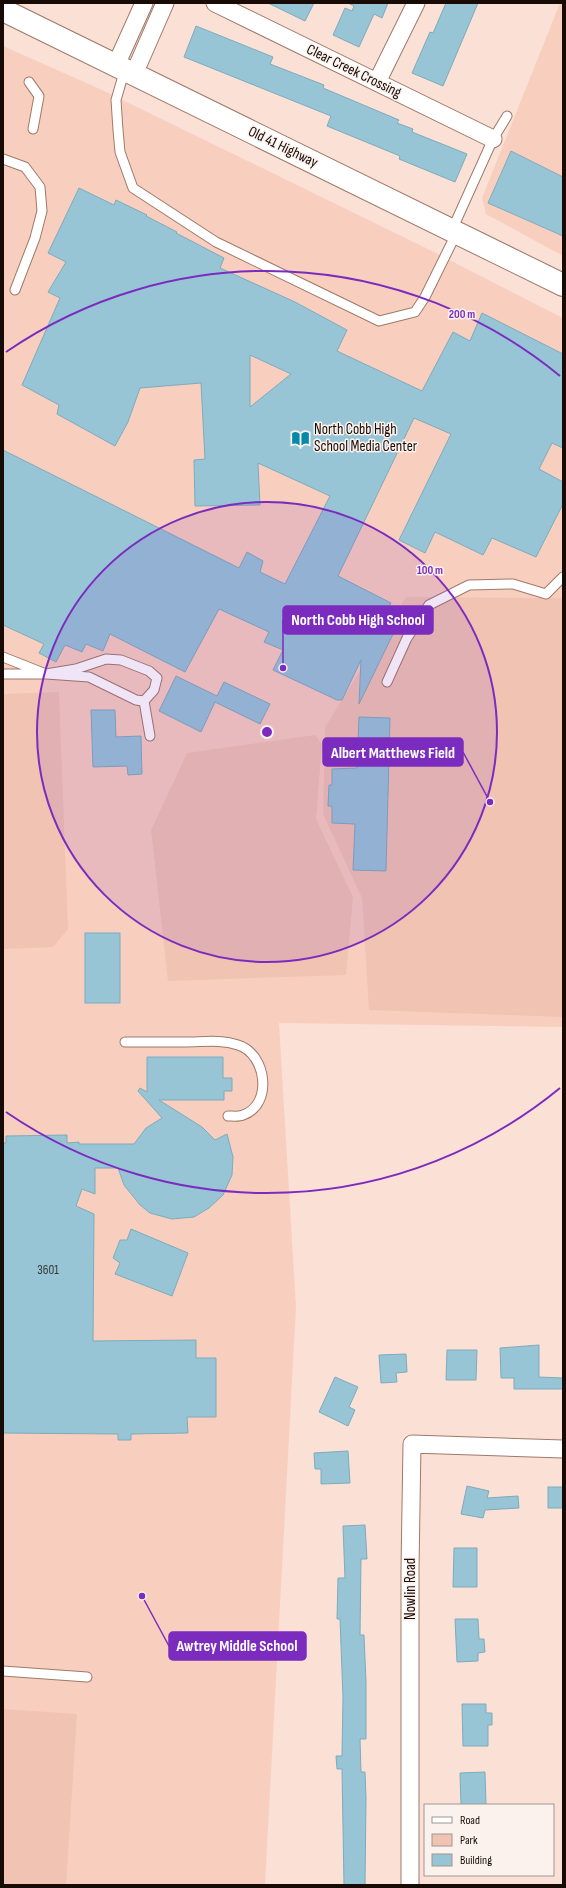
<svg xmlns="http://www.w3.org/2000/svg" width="566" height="1888" font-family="'Sofia Sans Condensed',sans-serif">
	<rect width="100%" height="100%" fill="#fbe0d6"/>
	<g fill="#f8cfbf">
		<path d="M560,3h3v253l-77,-42 -4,-16z"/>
		<path d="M3,46l97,43 328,160 135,69v709l-284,-4 17,284 -31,578h-262z"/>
	</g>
	<g fill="#f0c3b2">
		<path d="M406,597l157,1v419l-194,-7 -7,-112 -39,-84 2,-87z"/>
		<path d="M59,692l9,237 -15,18 -50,2v-255z"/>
		<path d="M315,735l7,9 -6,75 37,78 -7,78 -178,6 -17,-151 36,-77z"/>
		<path d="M3,1709l74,5 -11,171h-63z"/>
	</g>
	<g fill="#97c5d6" stroke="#7eabbc" fill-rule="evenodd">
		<path d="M268,3h46l-9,18z"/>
		<path d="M348,3h40l-6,15 -8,-4 -15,33 -26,-12 12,-27 7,3 2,-5z"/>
		<path d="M446,3h32l-35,83 -31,-13 18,-41 3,1z"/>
		<path d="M196,26l77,31 -3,7 54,21 -1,3 76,32 -2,3 16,6 -1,3 55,22 -12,28 -56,-23 1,-3 -73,-30 4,-10 -147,-59z"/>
		<path d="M511,151l52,26v59l-75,-33z"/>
		<path d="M79,188l35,17 2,-5 31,15 -1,1 31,16 -1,1 48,25 -4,10 75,34 52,28 -10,21 85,40 31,-59 17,9 12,-28 81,41v94l-11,-5 -13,26 24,13v22l-27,53 -44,-19 -9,17 -48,-23 -10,21 -26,-13 52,-106 -37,-16 -76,158 53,27 -9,18 13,9 -36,74 2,-44 -19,40h-5l-64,-30 10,-20 -19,-8 5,-10 -50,-23 -34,63 -75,-38 -7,17 -17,-7 -4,8 -17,-7 -9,17 -17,-9 5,-9 -41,-19v-175l236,118 8,-16 16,9 -3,11 25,12 45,-88 -72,-33 2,42 -65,1 -1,-46 11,-1 -4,-76 -61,5 -12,34 -13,24 -58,-32 2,-9 -37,-20 38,-87 -12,-6 18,-30 -18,-9zM250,355l41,19 -41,33z"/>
		<path d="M176,676l41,20 7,-14 46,22 -10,20 -45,-22 -14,30 -42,-21z"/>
		<path d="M91,710h24l1,27 25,-1 1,38 -14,1 -1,-9 -34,1z"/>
		<path d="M359,717l31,1 -4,153 -33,-1 2,-46 -23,-1v-17h-4l1,-21h3v-16l25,-1z"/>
		<rect x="85" y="933" width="35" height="70"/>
		<path d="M147,1057h76v21h9v13h-8v9h-65l43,27 13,13 12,-6 6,23 -1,18 -9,20 -14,13 -15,9 -22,2 -22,-6 -10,-8 -16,-20 -6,-17h-23v26l-13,-5 -6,17 18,8 -1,127 103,-1v18h20v59h-29l1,16 -57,1v6h-13v-6l-115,-1v-290h3v-7l61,-1v8l12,-1v2h55l12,-16 16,-10 -24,-27 2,-3 7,4z"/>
		<path d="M131,1229l57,24 -16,43 -57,-22 5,-11 -7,-5 7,-18h7z"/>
		<path d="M539,1345v32l24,1v11h-49v-11h-13l-1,-30z"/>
		<path d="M447,1350h30l-1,30h-30z"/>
		<path d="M406,1354l1,18 -11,1 1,9 -16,1 -2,-28z"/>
		<path d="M335,1377l23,10 -9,20 6,3 -7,16 -29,-14z"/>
		<path d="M348,1451l2,32 -29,1v-15h-6l-1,-16z"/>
		<path d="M467,1486l22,5 -2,7 31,-2 1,12 -34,2 -2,8 -22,-4z"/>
		<rect x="548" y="1487" width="15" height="21"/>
		<path d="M365,1525l2,34h-6l-1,76h4l2,47v57h-6l1,33h4l1,26 -1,87h-21l-2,-116h-5l-1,-13h6l1,-59 -3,-78h-3l1,-41h7l-2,-52z"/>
		<path d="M454,1548h23v39h-24z"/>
		<path d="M455,1619h23l1,20h5l1,13 -7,1v8l-21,1z"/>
		<path d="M462,1704h24v9h6v12h-4v21h-25z"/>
		<path d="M485,1772l1,33h-25l-1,-32z"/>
	</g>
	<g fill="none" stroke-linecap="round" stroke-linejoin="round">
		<defs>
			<g id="lane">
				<path d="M125,69l-9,31 2,30 2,22 13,36 83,54 163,79 36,-9 10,-15 32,-65"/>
				<path d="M29,82l10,14 -6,33"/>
				<path d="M3,159l22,8 15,20 2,24 -7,27 -20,52"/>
				<path d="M452,230l41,-91 14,-23"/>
				<path d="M3,657l43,17 30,-5 30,-10 15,1 28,11 8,7 -3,12 -10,11 -8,-1 -47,-23 -43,-3h-43"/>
				<path d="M387,682l20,-44 22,-33 40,-20 44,-1 33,10 17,-17"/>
				<path d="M144,701l6,35"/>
				<path d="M125,1042c20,0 40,0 61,0 17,0 35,-3 52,3 29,9 35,60 5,70 -4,2 -11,1 -15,1"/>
				<path d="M3,1671l84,6"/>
			</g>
			<g id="street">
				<path d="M215,3l278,136"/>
				<path d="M116,65l28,-62"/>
				<path d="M134,74l31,-71"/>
				<path d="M377,82l39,-79"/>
				<path d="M410,1885v-315l2,-126 151,5"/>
			</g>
			<path id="secondary" d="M3,10l560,275"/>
		</defs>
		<use href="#lane" stroke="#9f7969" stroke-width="11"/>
		<use href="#street" stroke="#9f7969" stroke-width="19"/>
		<use href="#secondary" stroke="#9f7969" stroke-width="24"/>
		<use href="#lane" stroke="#fff" stroke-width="9"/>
		<use href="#street" stroke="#fff" stroke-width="17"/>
		<use href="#secondary" stroke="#fff" stroke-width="22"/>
	</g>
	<circle cx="267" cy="732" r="230" fill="#7b2cbf" fill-opacity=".12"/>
	<g fill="none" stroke="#7b2cbf" stroke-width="2">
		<circle cx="267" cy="732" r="230"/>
		<path d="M560 1088A461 461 0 0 1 6 1112M6 352A461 461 0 0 1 560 376"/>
	</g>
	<defs>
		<symbol id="library-bare" viewBox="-9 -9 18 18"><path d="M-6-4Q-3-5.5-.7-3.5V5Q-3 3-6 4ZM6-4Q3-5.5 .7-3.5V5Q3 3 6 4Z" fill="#0489aa" stroke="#fbf2ee" stroke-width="2.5" paint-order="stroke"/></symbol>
	</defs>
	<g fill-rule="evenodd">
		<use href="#library-bare" x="288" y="426" width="25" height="25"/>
	</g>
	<g text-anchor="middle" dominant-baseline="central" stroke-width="3" stroke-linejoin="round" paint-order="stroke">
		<g font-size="13" fill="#383939">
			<text x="48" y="1270">3601</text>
		</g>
		<g font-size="15" fill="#180a05" stroke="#fbf2ee">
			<text transform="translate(354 71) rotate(26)">Clear Creek Crossing</text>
			<text transform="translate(283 147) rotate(26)">Old 41 Highway</text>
			<text transform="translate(410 1589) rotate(-90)">Nowlin Road</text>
		</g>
		<g font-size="15" fill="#180a05" stroke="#fbf2ee" text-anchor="start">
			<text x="314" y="429">North Cobb High<tspan x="314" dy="17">School Media Center</tspan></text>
		</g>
	</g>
	<circle cx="267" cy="732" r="6" fill="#7b2cbf" stroke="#fbf2ee" stroke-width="2"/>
	<g font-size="12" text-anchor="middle" font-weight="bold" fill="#7b2cbf" stroke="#fbf2ee" stroke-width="3" stroke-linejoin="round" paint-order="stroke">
		<text x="462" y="318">200 m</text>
		<text x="430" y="574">100 m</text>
	</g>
	<path fill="none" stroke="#7b2cbf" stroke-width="1.5" d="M283 668L283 620M490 802L463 752M142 1596L169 1646"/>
	<g fill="#7b2cbf" stroke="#fbf2ee" stroke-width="1.5">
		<circle cx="283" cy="668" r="4"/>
		<circle cx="490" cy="802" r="4"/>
		<circle cx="142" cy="1596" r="4"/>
	</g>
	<g fill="#7b2cbf" stroke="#7b2cbf" stroke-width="1.5">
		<rect x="283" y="606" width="150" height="28" rx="4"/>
		<rect x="323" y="738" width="140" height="28" rx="4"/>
		<rect x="169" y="1632" width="137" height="28" rx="4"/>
	</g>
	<g font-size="16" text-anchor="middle" font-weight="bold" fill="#fff">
		<text x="358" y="625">North Cobb High School</text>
		<text x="393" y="758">Albert Matthews Field</text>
		<text x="237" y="1651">Awtrey Middle School</text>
	</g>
	<rect width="566" height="1888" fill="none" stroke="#180a05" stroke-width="8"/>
	<rect x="424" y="1804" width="130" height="72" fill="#fbf2ee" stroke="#a09591"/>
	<rect x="432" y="1817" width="20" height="6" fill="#ffffff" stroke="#a09591"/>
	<text x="460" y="1824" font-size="12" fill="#180a05">Road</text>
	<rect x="432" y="1834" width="20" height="12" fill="#f0c3b2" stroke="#a09591"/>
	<text x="460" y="1844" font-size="12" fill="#180a05">Park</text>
	<rect x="432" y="1854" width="20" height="12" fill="#97c5d6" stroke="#a09591"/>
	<text x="460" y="1864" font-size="12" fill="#180a05">Building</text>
</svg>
